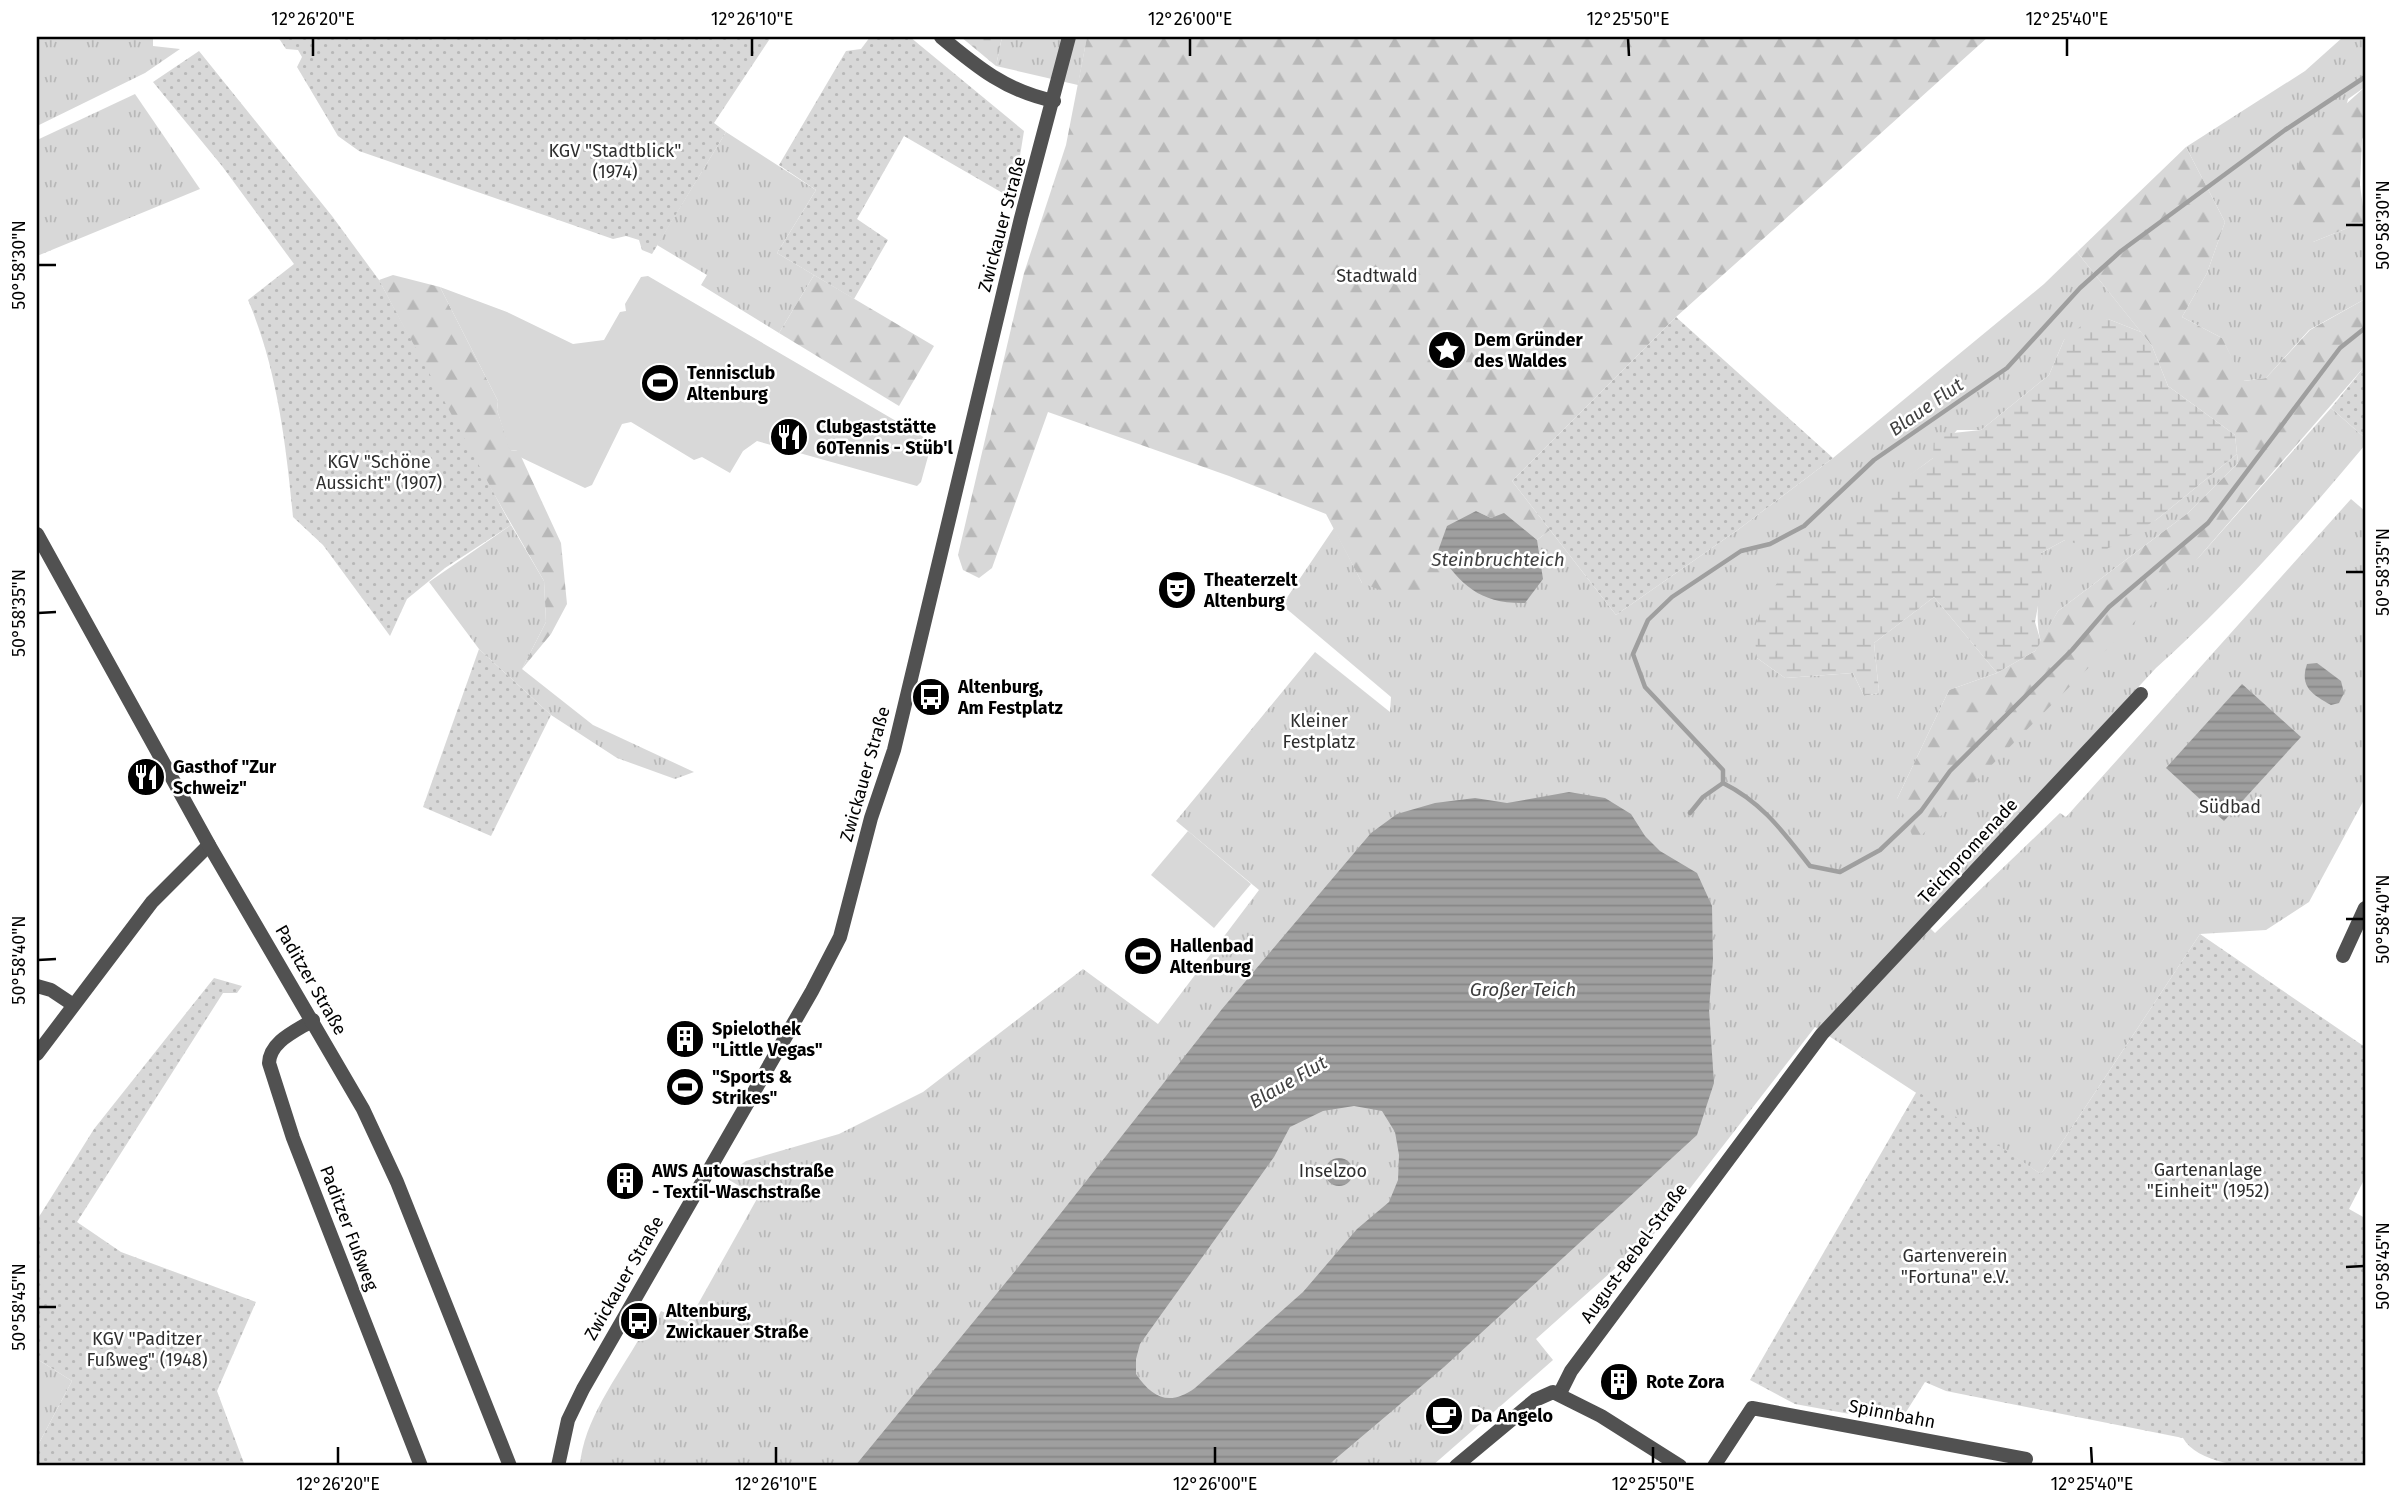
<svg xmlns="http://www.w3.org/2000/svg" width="2402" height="1503" font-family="'Fira Sans',sans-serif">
	<defs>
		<pattern id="grass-tufts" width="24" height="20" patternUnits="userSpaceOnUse" patternTransform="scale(1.75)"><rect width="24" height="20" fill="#d8d8d8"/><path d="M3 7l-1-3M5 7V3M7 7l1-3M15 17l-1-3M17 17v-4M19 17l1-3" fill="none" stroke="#b8b8b8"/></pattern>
		<pattern id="forest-firs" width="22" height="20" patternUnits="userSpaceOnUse" patternTransform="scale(1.75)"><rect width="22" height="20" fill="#d8d8d8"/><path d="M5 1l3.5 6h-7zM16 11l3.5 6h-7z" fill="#b8b8b8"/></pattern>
		<pattern id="wetland-marsh" width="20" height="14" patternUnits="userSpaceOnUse" patternTransform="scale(1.75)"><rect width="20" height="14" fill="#d8d8d8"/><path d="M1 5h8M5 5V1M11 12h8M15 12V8" fill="none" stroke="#b8b8b8"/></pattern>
		<pattern id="cemetery-stones" width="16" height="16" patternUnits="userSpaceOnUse" patternTransform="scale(1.75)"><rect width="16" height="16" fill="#d8d8d8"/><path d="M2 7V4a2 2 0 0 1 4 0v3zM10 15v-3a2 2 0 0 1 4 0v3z" fill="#b8b8b8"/></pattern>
		<pattern id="garden-dots" width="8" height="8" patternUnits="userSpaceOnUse" patternTransform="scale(1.75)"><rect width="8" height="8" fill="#d8d8d8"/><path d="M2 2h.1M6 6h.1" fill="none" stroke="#b8b8b8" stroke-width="1.8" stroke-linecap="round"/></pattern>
		<pattern id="water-rules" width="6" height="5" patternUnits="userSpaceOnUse" patternTransform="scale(1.75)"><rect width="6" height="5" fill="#9f9f9f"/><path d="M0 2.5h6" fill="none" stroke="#878787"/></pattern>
	</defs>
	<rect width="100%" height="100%" fill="#fff"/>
	<g fill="url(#grass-tufts)">
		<path d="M37,37h116v9l27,3 -35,24 -108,53z"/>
		<path d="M1002,37h85l-9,48 -82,-19z"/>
		<path d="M2343,37h22v50l-17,12 -35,143 52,-21v78l-56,31 -43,48 -23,3 -21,-43 -40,-21 25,-44 18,-51 -39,-75 119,-76z"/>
		<path d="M135,94l65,95 -163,67v-116z"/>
		<path d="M726,132l90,58 -39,63 37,22 -35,58 -78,-48 6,-10 -50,-30z"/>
		<path d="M2077,252l64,80 -33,-13 -44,21 -15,35 -68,55h-24l-24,28 -32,24 -144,176 28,20 68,-5 11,23 15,-3 -5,-50 60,-46 63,76 -48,17 -52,109 302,-242 132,-149 34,30v7c-65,78 -133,155 -209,223l-234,252 13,13 125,-120 6,4 285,-318 14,12v287l-56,104 -43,28 -66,4 -159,240 -226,-147 -158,204 -121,108 17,21 -121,106h-852c3,-45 38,-90 60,-129l7,1 14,-27 27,11 70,-125 -34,-20 22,-16 93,-27 84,-42 160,-123 75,55 101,-134 -83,-69 139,-169 75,60 1,-15 -109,-92 52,-77 28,55 76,-32 66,-38 33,27 13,-10 66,85 123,-86 94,-71 211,-174z"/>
		<path d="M2237,454l1,9 -50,50 -130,98 -17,31c-8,-28 1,-58 0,-89l24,-13 91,-20z"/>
		<path d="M511,525l33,56 2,41 -24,47 71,56 101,47 -19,7 -58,-21 -66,-43 -72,-66 -50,-67z"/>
		<path d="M37,1359l35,22 -35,66z"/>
	</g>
	<g fill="url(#forest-firs)">
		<path d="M1087,37h901l-312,280 -164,164 38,49 -13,10 -33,-26 -13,4 -15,-7 -38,40 17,26 -35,29 -58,-23 -36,-69 -97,-38 -181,-64 -56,156 -13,10 -16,-8 -5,-15 66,-282 42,-128z"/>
		<path d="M2365,87v48l-3,4 -2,46 5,36 -52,21 -25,-46 19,-57z"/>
		<path d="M2186,147l39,75 -18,51 -25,44 40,21 22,43 22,-3 44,-48 55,-31v67l-166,191 -284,285 -18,-43 52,-109 48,-17 38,-22 23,-40 130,-98 50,-50 -3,-28 -67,-49 -16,-40 -75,-94z"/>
		<path d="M393,275l47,12 58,114 -1,9 14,41 7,-1 43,93 6,61 -16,30 -29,35 24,-47 -2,-41 -78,-136 -87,-165z"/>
		<path d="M814,275l120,71 -35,60 -120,-73z"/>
	</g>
	<path fill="url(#wetland-marsh)" d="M2108,319l33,13 11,14 16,40 67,49 2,19 -81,66 -54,32 -37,-12 -24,13 1,31 -7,38 6,20 -6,9 -38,22 -63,-76 -60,46 5,50 -15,3 -11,-23 -68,5 -28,-20c-1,-11 -4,-27 0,-37 24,-72 119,-120 176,-163l1,-23 47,-5 68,-55 15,-35 23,-19z"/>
	<path fill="url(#cemetery-stones)" d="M961,37h41l-6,29z"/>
	<g fill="url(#garden-dots)">
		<path d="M278,37h493l-57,86 12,9 -74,122 -10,-4 -3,-10 -13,-4 -13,3 -254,-88 -21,-15 -41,-69 5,-10 -4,-7 -12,-1z"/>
		<path d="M870,37h40l114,94 -11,68 -109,-63 -47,83 31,21 -34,59 -77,-46 39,-63 -37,-25 67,-114 15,-2z"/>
		<path d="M199,51l133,165 47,64 132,245 -66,43 -38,31 -17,37 -67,-91 -30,-28c-7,-73 -16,-149 -45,-217l46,-36 -72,-98 -69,-84z"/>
		<path d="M1676,317l157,141 -94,71 -123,86 -104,-134z"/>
		<path d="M2365,366v72l-34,-30z"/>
		<path d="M479,649l72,66 -60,121 -68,-29z"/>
		<path d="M2200,934l165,113v131l-16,31 16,9v248c-44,0 -158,14 -182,-28l-237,-47 -21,-9 -26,41 -104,-19 -45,-24 167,-289 124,83z"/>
		<path d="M214,978l28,8 -5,7h-14l-146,229 44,30 135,50 -39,89 28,75h-208v-19l35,-66 -35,-22v-139l57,-91z"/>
	</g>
	<g fill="#d8d8d8">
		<path d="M648,276l284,166 -11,40 -4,4 -160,-45 -14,10 -13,22 -28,-16 -8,3 -63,-38 -9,2 -30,61 -7,3 -65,-31 -3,-7 -7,1 -13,-41 1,-9 -58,-114 67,25 66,32 31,-4 16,-28 6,-1 -1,-7 16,-27z"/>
		<path d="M1188,831l63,53 -37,44 -63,-53z"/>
	</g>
	<g fill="url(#water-rules)" fill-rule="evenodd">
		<path d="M1476,511l15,7 13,-5 33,27 6,39 -18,24c-44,1 -64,-17 -87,-52l9,-25z"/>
		<path d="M2317,663l24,18 3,12 -5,10 -8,2c-18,-10 -32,-18 -24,-41z"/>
		<path d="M2242,684l59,53 -77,84 -58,-53z"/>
		<path d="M1569,792l36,6 26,16 14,22 15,15 37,22 15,33 1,54 -4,49 5,74 -17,52 -253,232 -117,99h-472l161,-196 206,-261 149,-176 26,-19 38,-11 40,-5 32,5zM1354,1106l28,5 13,21 4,23 -1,25 -9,22 -32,27 -54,63 -108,96c-25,18 -42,11 -59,-14v-15l4,-15 134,-187 16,-30 33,-16z"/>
		<circle cx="1339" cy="1172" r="14"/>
	</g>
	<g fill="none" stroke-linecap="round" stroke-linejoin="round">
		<g stroke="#9f9f9f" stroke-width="4.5">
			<path d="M1723,783v-13l-78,-83 -12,-33 15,-34 24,-23 69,-46 29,-7 34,-18 70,-66 133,-92 73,-80 41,-37 164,-121 80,-53"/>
			<path d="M1690,813l13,-16 20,-14c40,20 60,49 87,83l30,6 40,-22 41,-39 29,-40 122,-121 37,-43 99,-84 132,-175 25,-20"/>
		</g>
		<g stroke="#515151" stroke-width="14">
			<path d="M941,37c36,30 65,54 113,64"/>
			<path d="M2343,956l22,-48"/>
			<path d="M37,986l14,4 21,14"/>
			<path d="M313,1020c-17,11 -43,21 -44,43l24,75 128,328"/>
			<path d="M37,1054l115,-152 57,-57"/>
			<path d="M1560,1393l11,-22 251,-337 319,-340"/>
			<path d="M1456,1466l79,-66 18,-8 48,24 79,50"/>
			<path d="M1714,1466l38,-58 274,51"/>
		</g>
		<g stroke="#515151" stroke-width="14">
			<path d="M37,534l172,311 154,264 34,73 113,284"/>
			<path d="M558,1466l10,-46 15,-31 229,-398 28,-54 31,-119 23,-68 127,-532 48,-181"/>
		</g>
	</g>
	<path fill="none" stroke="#000" stroke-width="2.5" d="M313,38v18M752,38v18M1190,38v18M1628,38l1,18M2067,38v18M2346,225h18M38,265h18M2346,572h18M38,613l18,-1M2346,919h18M38,960l18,-1M2346,1267l18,-1M38,1307h18M338,1447v17M776,1447v17M1215,1447v17M1653,1447v17M2091,1447l1,17"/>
	<defs>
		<symbol id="sight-disc" viewBox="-11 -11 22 22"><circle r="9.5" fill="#000" stroke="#fff"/><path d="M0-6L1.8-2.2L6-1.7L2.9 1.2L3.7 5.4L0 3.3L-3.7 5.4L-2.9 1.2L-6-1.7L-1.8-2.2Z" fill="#fff"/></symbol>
		<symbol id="stadium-disc" viewBox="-11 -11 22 22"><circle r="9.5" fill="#000" stroke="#fff"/><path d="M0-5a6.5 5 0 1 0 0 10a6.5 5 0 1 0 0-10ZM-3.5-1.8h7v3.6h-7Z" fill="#fff"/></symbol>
		<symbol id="restaurant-disc" viewBox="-11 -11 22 22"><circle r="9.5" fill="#000" stroke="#fff"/><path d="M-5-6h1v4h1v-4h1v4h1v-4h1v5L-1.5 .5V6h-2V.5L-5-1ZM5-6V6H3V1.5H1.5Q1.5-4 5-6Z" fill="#fff"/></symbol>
		<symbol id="theatre-disc" viewBox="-11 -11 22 22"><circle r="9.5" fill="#000" stroke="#fff"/><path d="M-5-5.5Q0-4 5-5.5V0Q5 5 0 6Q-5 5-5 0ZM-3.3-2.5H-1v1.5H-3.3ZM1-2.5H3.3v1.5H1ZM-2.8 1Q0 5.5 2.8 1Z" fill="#fff"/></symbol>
		<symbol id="bus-disc" viewBox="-11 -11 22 22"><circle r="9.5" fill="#000" stroke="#fff"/><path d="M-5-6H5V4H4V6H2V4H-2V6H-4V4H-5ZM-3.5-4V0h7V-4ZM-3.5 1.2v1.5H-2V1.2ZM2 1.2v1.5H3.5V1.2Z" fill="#fff"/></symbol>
		<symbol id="building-disc" viewBox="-11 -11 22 22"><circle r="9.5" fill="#000" stroke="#fff"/><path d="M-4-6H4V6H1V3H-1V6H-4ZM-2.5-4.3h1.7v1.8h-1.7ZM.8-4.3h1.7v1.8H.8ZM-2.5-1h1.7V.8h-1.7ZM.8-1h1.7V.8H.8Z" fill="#fff"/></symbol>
		<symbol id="cafe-disc" viewBox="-11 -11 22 22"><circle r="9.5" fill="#000" stroke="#fff"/><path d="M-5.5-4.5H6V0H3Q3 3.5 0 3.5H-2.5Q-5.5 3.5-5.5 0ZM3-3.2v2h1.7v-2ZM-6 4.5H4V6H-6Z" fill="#fff"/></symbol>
	</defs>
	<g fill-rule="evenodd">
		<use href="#sight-disc" x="1425" y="328" width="44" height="44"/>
		<use href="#stadium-disc" x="638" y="361" width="44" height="44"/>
		<use href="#restaurant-disc" x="767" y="415" width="44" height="44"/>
		<use href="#theatre-disc" x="1155" y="568" width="44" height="44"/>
		<use href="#bus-disc" x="909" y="675" width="44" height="44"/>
		<use href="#restaurant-disc" x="124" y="755" width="44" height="44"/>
		<use href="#stadium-disc" x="1121" y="934" width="44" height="44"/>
		<use href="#building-disc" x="663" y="1017" width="44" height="44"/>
		<use href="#stadium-disc" x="663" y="1065" width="44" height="44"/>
		<use href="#building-disc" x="603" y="1159" width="44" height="44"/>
		<use href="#bus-disc" x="617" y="1299" width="44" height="44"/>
		<use href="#building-disc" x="1597" y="1360" width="44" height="44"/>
		<use href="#cafe-disc" x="1422" y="1394" width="44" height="44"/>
	</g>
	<g text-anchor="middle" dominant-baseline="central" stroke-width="5" stroke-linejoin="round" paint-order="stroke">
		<g font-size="18" fill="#2f2f2f" stroke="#fff">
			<text x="615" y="151">KGV "Stadtblick"<tspan x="615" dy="21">(1974)</tspan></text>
			<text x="1377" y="276">Stadtwald</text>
			<text x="379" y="462">KGV "Schöne<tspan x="379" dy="21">Aussicht" (1907)</tspan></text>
			<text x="1319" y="721">Kleiner<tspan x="1319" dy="21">Festplatz</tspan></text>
			<text x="2230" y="807">Südbad</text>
			<text x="2208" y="1170">Gartenanlage<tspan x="2208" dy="21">"Einheit" (1952)</tspan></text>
			<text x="1333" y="1171">Inselzoo</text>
			<text x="1955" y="1256">Gartenverein<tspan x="1955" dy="21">"Fortuna" e.V.</tspan></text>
			<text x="147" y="1339">KGV "Paditzer<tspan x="147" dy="21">Fußweg" (1948)</tspan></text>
		</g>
		<g font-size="18" fill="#000" stroke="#fff">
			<text transform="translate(1002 224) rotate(-75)">Zwickauer Straße</text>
			<text transform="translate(865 774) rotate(-74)">Zwickauer Straße</text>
			<text transform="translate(1968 851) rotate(-47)">Teichpromenade</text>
			<text transform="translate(311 980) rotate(60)">Paditzer Straße</text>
			<text transform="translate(349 1228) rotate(69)">Paditzer Fußweg</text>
			<text transform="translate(1634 1253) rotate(-54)">August-Bebel-Straße</text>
			<text transform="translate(624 1278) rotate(-60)">Zwickauer Straße</text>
			<text transform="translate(1892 1414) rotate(11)">Spinnbahn</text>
		</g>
		<g font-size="18" font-weight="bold" fill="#000" stroke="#fff" text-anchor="start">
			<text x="1474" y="340">Dem Gründer<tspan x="1474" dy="21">des Waldes</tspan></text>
			<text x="687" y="373">Tennisclub<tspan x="687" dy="21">Altenburg</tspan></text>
			<text x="816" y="427">Clubgaststätte<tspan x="816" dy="21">60Tennis - Stüb'l</tspan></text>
			<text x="1204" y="580">Theaterzelt<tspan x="1204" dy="21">Altenburg</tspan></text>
			<text x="958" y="687">Altenburg,<tspan x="958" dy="21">Am Festplatz</tspan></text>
			<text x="173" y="767">Gasthof "Zur<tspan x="173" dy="21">Schweiz"</tspan></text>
			<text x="1170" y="946">Hallenbad<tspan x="1170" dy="21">Altenburg</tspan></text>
			<text x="712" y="1029">Spielothek<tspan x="712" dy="21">"Little Vegas"</tspan></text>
			<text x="712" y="1077">"Sports &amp;<tspan x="712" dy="21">Strikes"</tspan></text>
			<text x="652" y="1171">AWS Autowaschstraße<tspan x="652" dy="21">- Textil-Waschstraße</tspan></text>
			<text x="666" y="1311">Altenburg,<tspan x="666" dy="21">Zwickauer Straße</tspan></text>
			<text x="1646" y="1382">Rote Zora</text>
			<text x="1471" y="1416">Da Angelo</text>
		</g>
		<g font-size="19" font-style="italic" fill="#404040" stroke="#fff">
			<text transform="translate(1926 407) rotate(-35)">Blaue Flut</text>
			<text x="1498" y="559">Steinbruchteich</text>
			<text x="1523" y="989">Großer Teich</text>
			<text transform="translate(1288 1082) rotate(-30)">Blaue Flut</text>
		</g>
	</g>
	<rect width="2402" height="1503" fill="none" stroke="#ffffff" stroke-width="77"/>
	<rect x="38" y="38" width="2326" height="1426" fill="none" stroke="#000" stroke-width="2.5"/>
	<g font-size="18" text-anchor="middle" fill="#000">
		<text x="313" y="25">12°26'20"E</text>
		<text x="752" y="25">12°26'10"E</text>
		<text x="1190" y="25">12°26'00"E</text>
		<text x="1628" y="25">12°25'50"E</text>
		<text x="2067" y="25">12°25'40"E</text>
		<text transform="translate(2383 225) rotate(-90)" y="6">50°58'30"N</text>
		<text transform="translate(19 265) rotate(-90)" y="6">50°58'30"N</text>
		<text transform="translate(2383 572) rotate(-90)" y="6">50°58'35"N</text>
		<text transform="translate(19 613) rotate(-90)" y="6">50°58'35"N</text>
		<text transform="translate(2383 919) rotate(-90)" y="6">50°58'40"N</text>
		<text transform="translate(19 960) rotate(-90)" y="6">50°58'40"N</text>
		<text transform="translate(2383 1266) rotate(-90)" y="6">50°58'45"N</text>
		<text transform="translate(19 1307) rotate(-90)" y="6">50°58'45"N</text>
		<text x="338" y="1490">12°26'20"E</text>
		<text x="776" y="1490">12°26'10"E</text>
		<text x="1215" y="1490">12°26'00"E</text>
		<text x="1653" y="1490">12°25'50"E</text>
		<text x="2092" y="1490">12°25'40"E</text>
	</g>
</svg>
